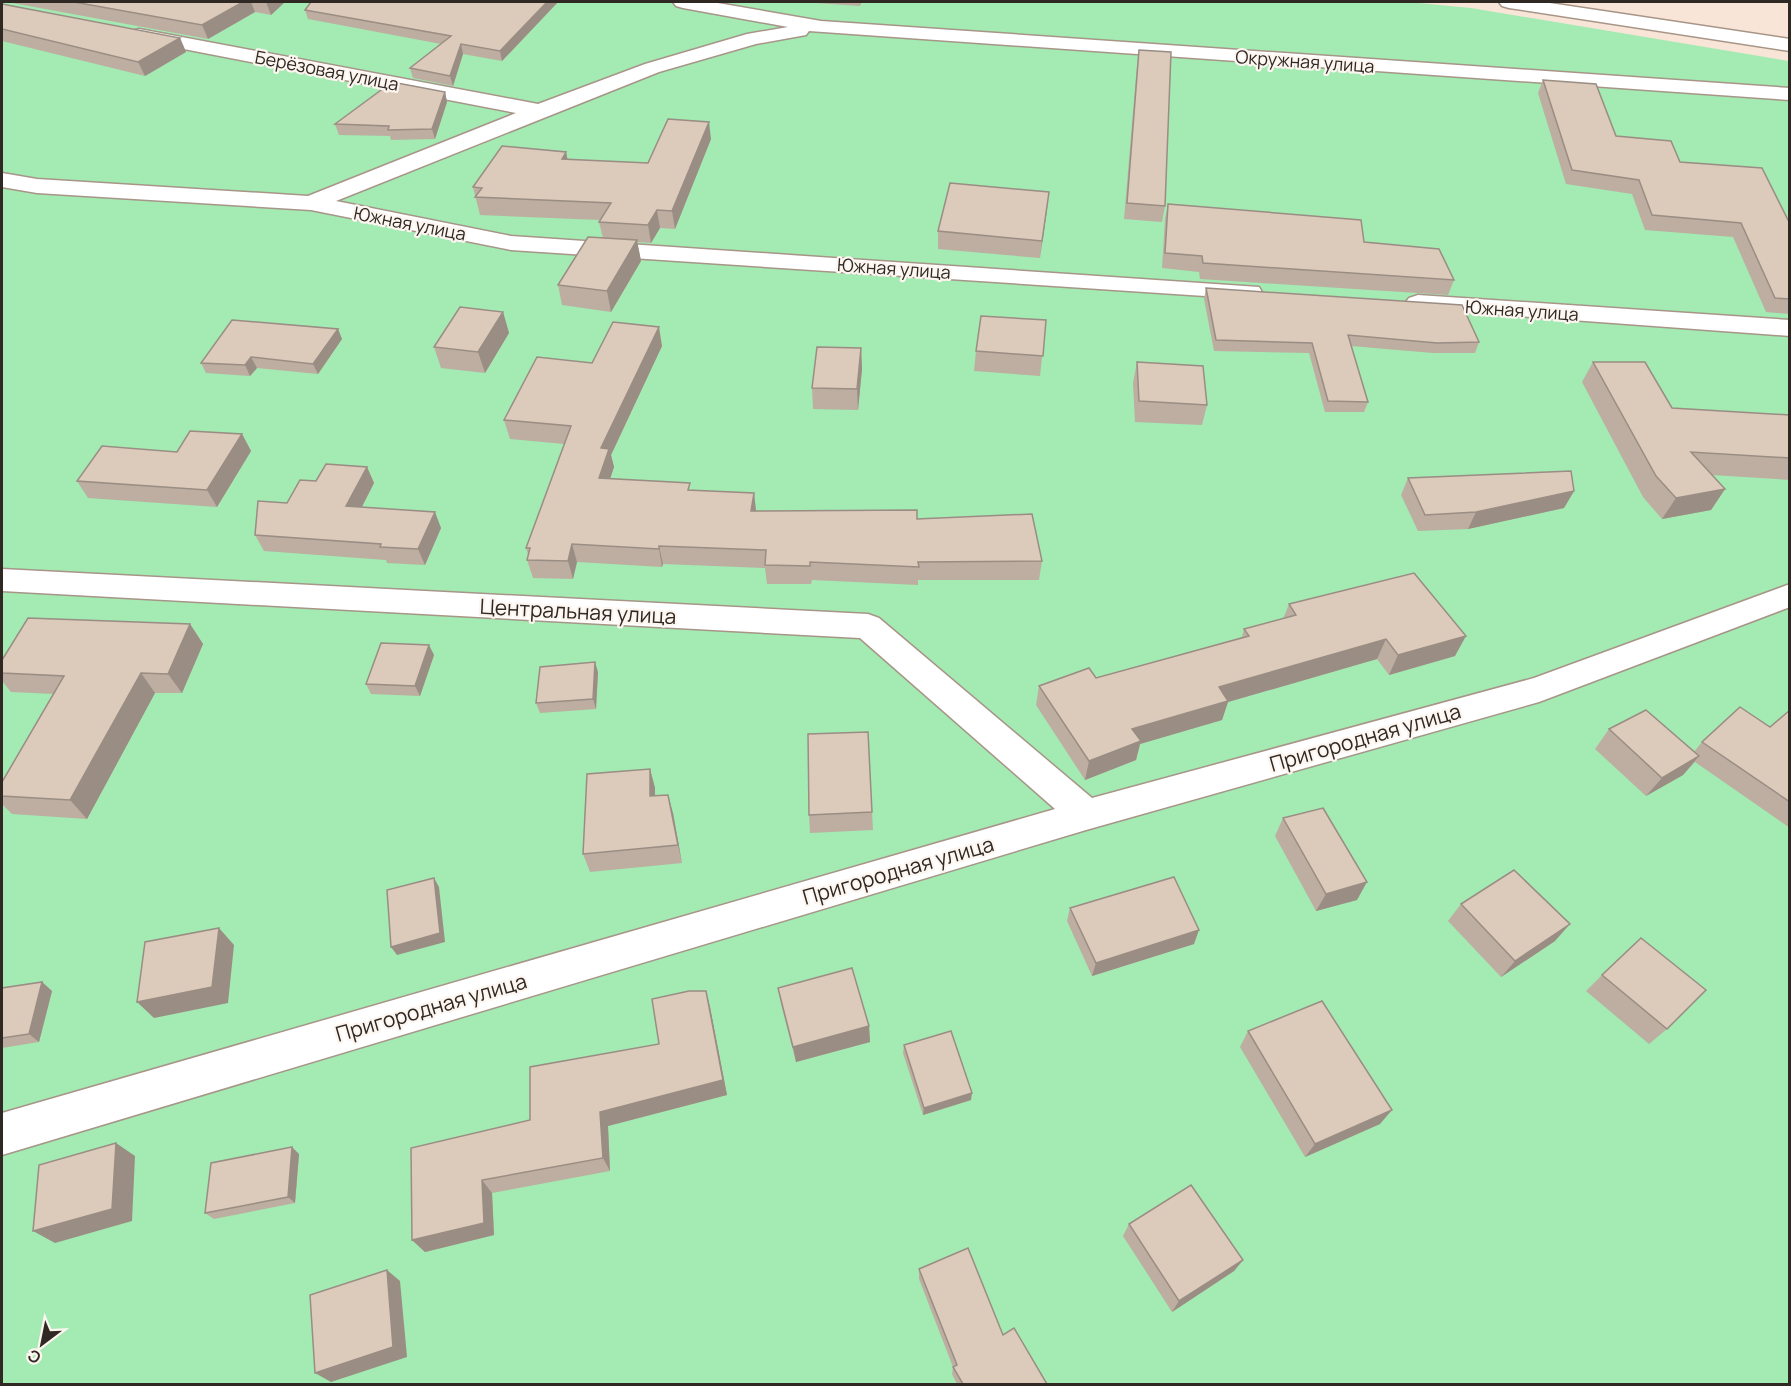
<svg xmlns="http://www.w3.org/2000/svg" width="1791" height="1386" font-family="Manrope,sans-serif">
	<rect width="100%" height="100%" fill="#f9e5d7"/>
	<path fill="#a3eab3" d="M2,2h1406l63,6 318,53v1323h-1787z"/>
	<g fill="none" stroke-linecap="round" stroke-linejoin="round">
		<defs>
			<g id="minor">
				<path d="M673,2h39l109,19 969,67v12l-981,-69 -3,4 -50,9 -97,28 -323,129 175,35 748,51 3,5 -3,5 -9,2 -739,-49 -200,-40 -274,-17 -35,-6v-14l35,6 271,17 208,-83 -384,-74 -3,-4 3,-4 7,-2 399,75 107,-40 102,-30 41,-7 -105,-19 -7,-2z"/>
				<path d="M1499,2h44l247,37v12l-281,-43 -7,-2z"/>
				<path d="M1418,295l372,25v16l-381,-28 -4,-5 4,-5z"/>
				<path d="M2,569l866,45 11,4 213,180 442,-120 256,-94v23l-251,95 -453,128 -1084,325v-42l1053,-304 -195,-171 -858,-47z"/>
			</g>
		</defs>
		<use href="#minor" stroke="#a79588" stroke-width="3"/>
		<use href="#minor" fill="#fff" fill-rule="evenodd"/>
	</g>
	<g fill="#bdaea1">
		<path d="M7,2h278l-14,13 -16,-3 -47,27z"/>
		<path d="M311,2h247l-56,59 -39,-7 -10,32 -40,-8 -3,-10 31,-24 -133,-25 -3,-9z"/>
		<path d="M802,2h60l-2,4z"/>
		<path d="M2,4l178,34 6,14 -41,24 -143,-35z"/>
		<path d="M1139,50l26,156 -3,16 -38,-3 13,-154z"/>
		<path d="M1543,80l73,56 64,26 110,62v90l-24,-2 -33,-75 -88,-7 -13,-36 -66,-10 -28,-91z"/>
		<path d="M445,92l2,10 -12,37 -44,1 -1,-4 -51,-1 -4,-11z"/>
		<path d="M711,139l-36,90 -15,-1 -9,15 -14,-1 4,19 -30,51 -49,-7 -4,-20 45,-47 -4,-16 1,-2 -120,-5 -7,-28 93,-35 1,7 81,4z"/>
		<path d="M1168,204l196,38 90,38 -6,15 -248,-16 -1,-7 -37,-4 3,-49z"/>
		<path d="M1047,209l-7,49 -102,-9v-18z"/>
		<path d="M1206,288l273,54 -4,11h-42l-82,-7 17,56 -4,10h-39l-16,-59 -95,-2 -10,-52z"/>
		<path d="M503,312l6,21 -24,40 -44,-5 -7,-21z"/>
		<path d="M1046,320l-6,56 -66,-5 2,-20z"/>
		<path d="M338,329l4,10 -24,35 -61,-6 -7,8 -44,-3 -5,-10z"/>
		<path d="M662,346l-51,109 3,12 -4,12 81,11 63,3 2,18 161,8 125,42 -3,19h-121v5l-106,-5 -1,4h-44l-2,-16 -102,-4 -1,3 -85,-5 -4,17 -40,-1 -6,-18 1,-6 -2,-6 38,-104 -54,-5 -6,-19 88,-57z"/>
		<path d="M861,348l1,21 -4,41 -45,-1 -1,-21z"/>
		<path d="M1137,362l70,43 -5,20 -67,-3 -2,-39z"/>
		<path d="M1593,362l79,46 118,7v65l-78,-5 13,14 -14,21 -49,9 -19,-22 -61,-115z"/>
		<path d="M242,434l9,17 -34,56 -129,-9 -11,-17 100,-29z"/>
		<path d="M367,467l7,16 -12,24 79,21 -16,37 -38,-2 -1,-3 -122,-9 -9,-16 32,-32 29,-22z"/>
		<path d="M1408,478l166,13 -10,17 -96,21 -50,2 -17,-36z"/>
		<path d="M1289,604l166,52 -66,19 -12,-16 -149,43 -6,18 -82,24 -4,16 -51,20 -49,-75 3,-19 57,-8 146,-41 2,-8 39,-10z"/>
		<path d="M190,624l13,20 -21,49h-27l-68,126 -75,-5 -10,-10v-22l52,-88 -43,-2 -9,-11v-21z"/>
		<path d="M434,655l-14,41 -49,-2 -5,-10z"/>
		<path d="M598,672l-2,37 -56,4 -4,-10z"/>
		<path d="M1790,710v118l-95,-66 -12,13 -37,21 -51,-47 14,-20 85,23 8,-10 68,-15z"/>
		<path d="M650,769l5,19v8l18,17 9,50 -92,9 -7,-18z"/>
		<path d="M872,812l1,18 -63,3 -1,-18z"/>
		<path d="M1283,818l74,82 -41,11 -41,-75z"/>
		<path d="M1461,904l94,37 -54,36 -53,-56z"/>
		<path d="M1070,908l124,36 -102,32 -25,-55z"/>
		<path d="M1602,975l65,54 -18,15 -63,-53z"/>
		<path d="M42,982l10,9 -13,51 -37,6v-60z"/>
		<path d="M778,988l91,38 1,16 -74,20 -15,-58z"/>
		<path d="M710,1007l17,88 -119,31 2,45 -118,22 2,42 -69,17 -13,-12 118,-120 129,-76z"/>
		<path d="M1248,1031l132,93 -75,33 -65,-110z"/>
		<path d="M904,1045l67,55 -48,15 -20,-62z"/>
		<path d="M299,1154l-4,49 -81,16 -9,-6z"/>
		<path d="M1129,1224l114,36 -9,11 -62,41 -49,-76z"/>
		<path d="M919,1269l84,66 44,49h-90l-5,-10 1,-7 -34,-88z"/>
	</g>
	<g fill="#9a8d83">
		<path d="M243,2h8l4,10 -47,27 -6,-14z"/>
		<path d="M266,2h19l-14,13z"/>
		<path d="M547,2h11l-56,59 -2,-10z"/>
		<path d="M180,38l6,14 -41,24 -7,-14z"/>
		<path d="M461,44l2,10 -10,32 -3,-10z"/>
		<path d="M445,92l2,10 -12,37 -3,-10z"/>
		<path d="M709,122l2,17 -36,90 -3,-18z"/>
		<path d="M566,152l4,18 -8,-11z"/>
		<path d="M1049,192l-2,17 -7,49 2,-17z"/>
		<path d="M657,210l3,18 -9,15 -3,-18z"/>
		<path d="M637,240l4,21 -30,51 -4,-21z"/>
		<path d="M503,312l6,21 -24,40 -7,-21z"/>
		<path d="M659,327l3,19 -51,109 3,12 -10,30 -5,-19 2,-30z"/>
		<path d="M338,329l4,10 -24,35 -5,-10z"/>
		<path d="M861,348l1,21 -4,41 -1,-21z"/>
		<path d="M251,357l6,11 -7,8 -5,-11z"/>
		<path d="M242,434l9,17 -34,56 -10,-17z"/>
		<path d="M367,467l7,16 -20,39 -8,-16z"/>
		<path d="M1725,489l-14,21 -49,9 14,-21z"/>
		<path d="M1574,491l-10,17 -96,21 8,-17z"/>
		<path d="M754,493l2,18h-5z"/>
		<path d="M435,512l6,16 -16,37 -7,-16z"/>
		<path d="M572,544l5,18 -4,17 -5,-18z"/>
		<path d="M659,546l4,18 -1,3 -3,-18z"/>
		<path d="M190,624l13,20 -21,49 -14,-19z"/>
		<path d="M1466,636l-11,20 -66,19 9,-20z"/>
		<path d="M1386,639l-9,20 -149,43 -6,18 -82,24 -4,16 -51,20 4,-19 43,-32 87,-42z"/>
		<path d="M429,645l5,10 -14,41 -5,-10z"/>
		<path d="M595,662l3,10 -2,37 -3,-10z"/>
		<path d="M141,673l14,20 -68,126 -17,-19z"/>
		<path d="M1699,756l-16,19 -37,21 16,-18z"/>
		<path d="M650,769l5,19v27l-5,-19z"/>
		<path d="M668,795l5,18 9,50 -4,-18z"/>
		<path d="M434,878l5,9 6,55 -48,13 -6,-8z"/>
		<path d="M1367,882l-10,18 -41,11 10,-17z"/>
		<path d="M1570,924l-15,17 -54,36 14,-16z"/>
		<path d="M219,928l15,17 -6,58 -74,15 -17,-16z"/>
		<path d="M1199,930l-5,14 -102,32 4,-13z"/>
		<path d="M42,982l10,9 -13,51 -10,-8z"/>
		<path d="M706,991l4,16 17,88 -119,31 2,45 -7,-13 -3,-46z"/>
		<path d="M869,1026l1,16 -74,20 -3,-15z"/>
		<path d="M972,1093l-1,7 -48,15 1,-7z"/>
		<path d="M1392,1110l-12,14 -75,33 10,-13z"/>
		<path d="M116,1143l19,13 -3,65 -77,22 -22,-12z"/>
		<path d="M292,1147l7,7 -4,49 -7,-6z"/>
		<path d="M482,1180l10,13 2,42 -69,17 -13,-12z"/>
		<path d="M1243,1260l-9,11 -62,41 7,-11z"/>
		<path d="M387,1270l13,11 7,76 -76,25 -16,-9z"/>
	</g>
	<g fill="#dccabb" stroke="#9a8d83" stroke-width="1.5">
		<path d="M74,2h169l-41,23z"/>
		<path d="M311,2h236l-47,49 -39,-7 -11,32 -40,-8 41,-32 -146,-26z"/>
		<path d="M2,4l178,34 -42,24 -136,-33z"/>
		<path d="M1139,50l32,2 -6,154 -38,-3z"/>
		<path d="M1543,80l53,4 20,52 55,5 9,21 82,6 28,56v75l-15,-1 -34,-75 -89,-8 -13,-35 -67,-10z"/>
		<path d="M392,82l53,10 -13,37 -44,1 1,-4 -54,-2z"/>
		<path d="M668,119l41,3 -37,89 -15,-1 -9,15 -49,-3 12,-19 -136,-6 7,-9 -9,-1 29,-41 64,6 -4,7 86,4z"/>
		<path d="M950,183l99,9 -7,49 -104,-10z"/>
		<path d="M1168,204l193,16 3,22 75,7 15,31 -251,-17 -1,-7 -37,-3z"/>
		<path d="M588,237l49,3 -30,51 -49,-6z"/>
		<path d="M1206,288l256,17 17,37 -42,1 -89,-8 20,67 -40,-1 -16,-58 -96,-3z"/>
		<path d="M460,307l43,5 -25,40 -44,-5z"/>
		<path d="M981,316l65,4 -3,36 -67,-5z"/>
		<path d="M232,320l106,9 -25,35 -62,-7 -6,8 -44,-2z"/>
		<path d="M613,322l46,5 -58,121 8,1 -10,29 91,5 -2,7 66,3 -3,18 166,-1v9l115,-5 10,47 -124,1 1,5 -109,-5v4l-45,-1 1,-15 -107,-4v3l-87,-5 -4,17 -41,-1 3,-12h-4l45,-122 -67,-6 33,-63 55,6z"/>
		<path d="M817,347l44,1 -4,41 -45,-1z"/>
		<path d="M1137,362l66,4 4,39 -68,-4z"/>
		<path d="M1593,362h52l27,46 118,7v43l-99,-6 34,37 -49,9 -20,-22z"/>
		<path d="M190,431l52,3 -35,56 -130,-9 25,-35 75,6z"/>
		<path d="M326,464l41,3 -21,39 89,6 -17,37 -38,-2 1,-3 -126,-9 3,-34 29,2 13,-23 16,1z"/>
		<path d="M1571,471l3,20 -98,21 -51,3 -17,-37z"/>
		<path d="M1414,573l52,63 -68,19 -12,-16 -167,48 9,14 -96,28 9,12 -52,20 -50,-75 50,-18 7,10 153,-42 -5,-7 52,-14 -7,-11z"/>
		<path d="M28,618l162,6 -22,50 -27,-1 -71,127 -68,-4v-14l62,-106 -62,-3v-13z"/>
		<path d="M381,643l48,2 -14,41 -49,-2z"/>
		<path d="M595,662l-2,37 -57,4 4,-36z"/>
		<path d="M1740,707l30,20 20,-17v92l-88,-60z"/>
		<path d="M1646,710l53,46 -37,22 -53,-49z"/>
		<path d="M868,732l4,80 -63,3 -1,-81z"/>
		<path d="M650,769v27l18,-1 10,50 -95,9 4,-80z"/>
		<path d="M1323,808l44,74 -41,12 -43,-76z"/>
		<path d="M1514,870l56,54 -55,37 -54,-57z"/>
		<path d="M1174,877l25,53 -103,33 -26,-55z"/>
		<path d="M434,878l6,55 -49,14 -4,-57z"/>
		<path d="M219,928l-7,59 -75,15 8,-60z"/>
		<path d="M1641,938l65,52 -39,39 -65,-54z"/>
		<path d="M852,968l17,58 -76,21 -15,-59z"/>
		<path d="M42,982l-13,52 -27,4v-50z"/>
		<path d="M689,991h17l17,89 -123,32 3,46 -121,22 2,43 -72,17 -1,-92 119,-28v-53l129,-23 -7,-45z"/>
		<path d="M1322,1001l70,109 -77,34 -67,-113z"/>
		<path d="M951,1031l21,62 -48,15 -20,-63z"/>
		<path d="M116,1143l-4,66 -79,22 6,-66z"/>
		<path d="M292,1147l-4,50 -83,16 6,-50z"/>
		<path d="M1191,1185l52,75 -64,41 -50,-77z"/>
		<path d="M968,1248l35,87 11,-7 33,56h-84l-10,-17 4,-2 -38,-96z"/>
		<path d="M387,1270l6,77 -78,26 -5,-78z"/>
	</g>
	<g text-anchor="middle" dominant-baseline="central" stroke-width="4.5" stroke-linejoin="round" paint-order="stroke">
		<g font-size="18" fill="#2f2823" stroke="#fdf5ef">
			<text transform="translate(1305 61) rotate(4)">Окружная улица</text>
			<text transform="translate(327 70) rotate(11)">Берёзовая улица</text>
			<text transform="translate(410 223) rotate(11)">Южная улица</text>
			<text transform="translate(894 268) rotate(4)">Южная улица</text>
			<text transform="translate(1522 310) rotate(4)">Южная улица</text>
		</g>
		<g font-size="21" fill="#2f2823" stroke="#fdf5ef">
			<text transform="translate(578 611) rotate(3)">Центральная улица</text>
			<text transform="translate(1365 737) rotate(-16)">Пригородная улица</text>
			<text transform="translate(898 870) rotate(-16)">Пригородная улица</text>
			<text transform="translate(431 1007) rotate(-16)">Пригородная улица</text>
		</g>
	</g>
	<rect width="1791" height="1386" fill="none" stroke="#2f2823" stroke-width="6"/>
	<g transform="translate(42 1344) rotate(212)" stroke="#fdf5ef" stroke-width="4.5" paint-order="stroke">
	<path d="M0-4.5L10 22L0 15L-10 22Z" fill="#2f2823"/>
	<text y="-9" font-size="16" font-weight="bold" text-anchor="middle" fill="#2f2823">С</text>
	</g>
</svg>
